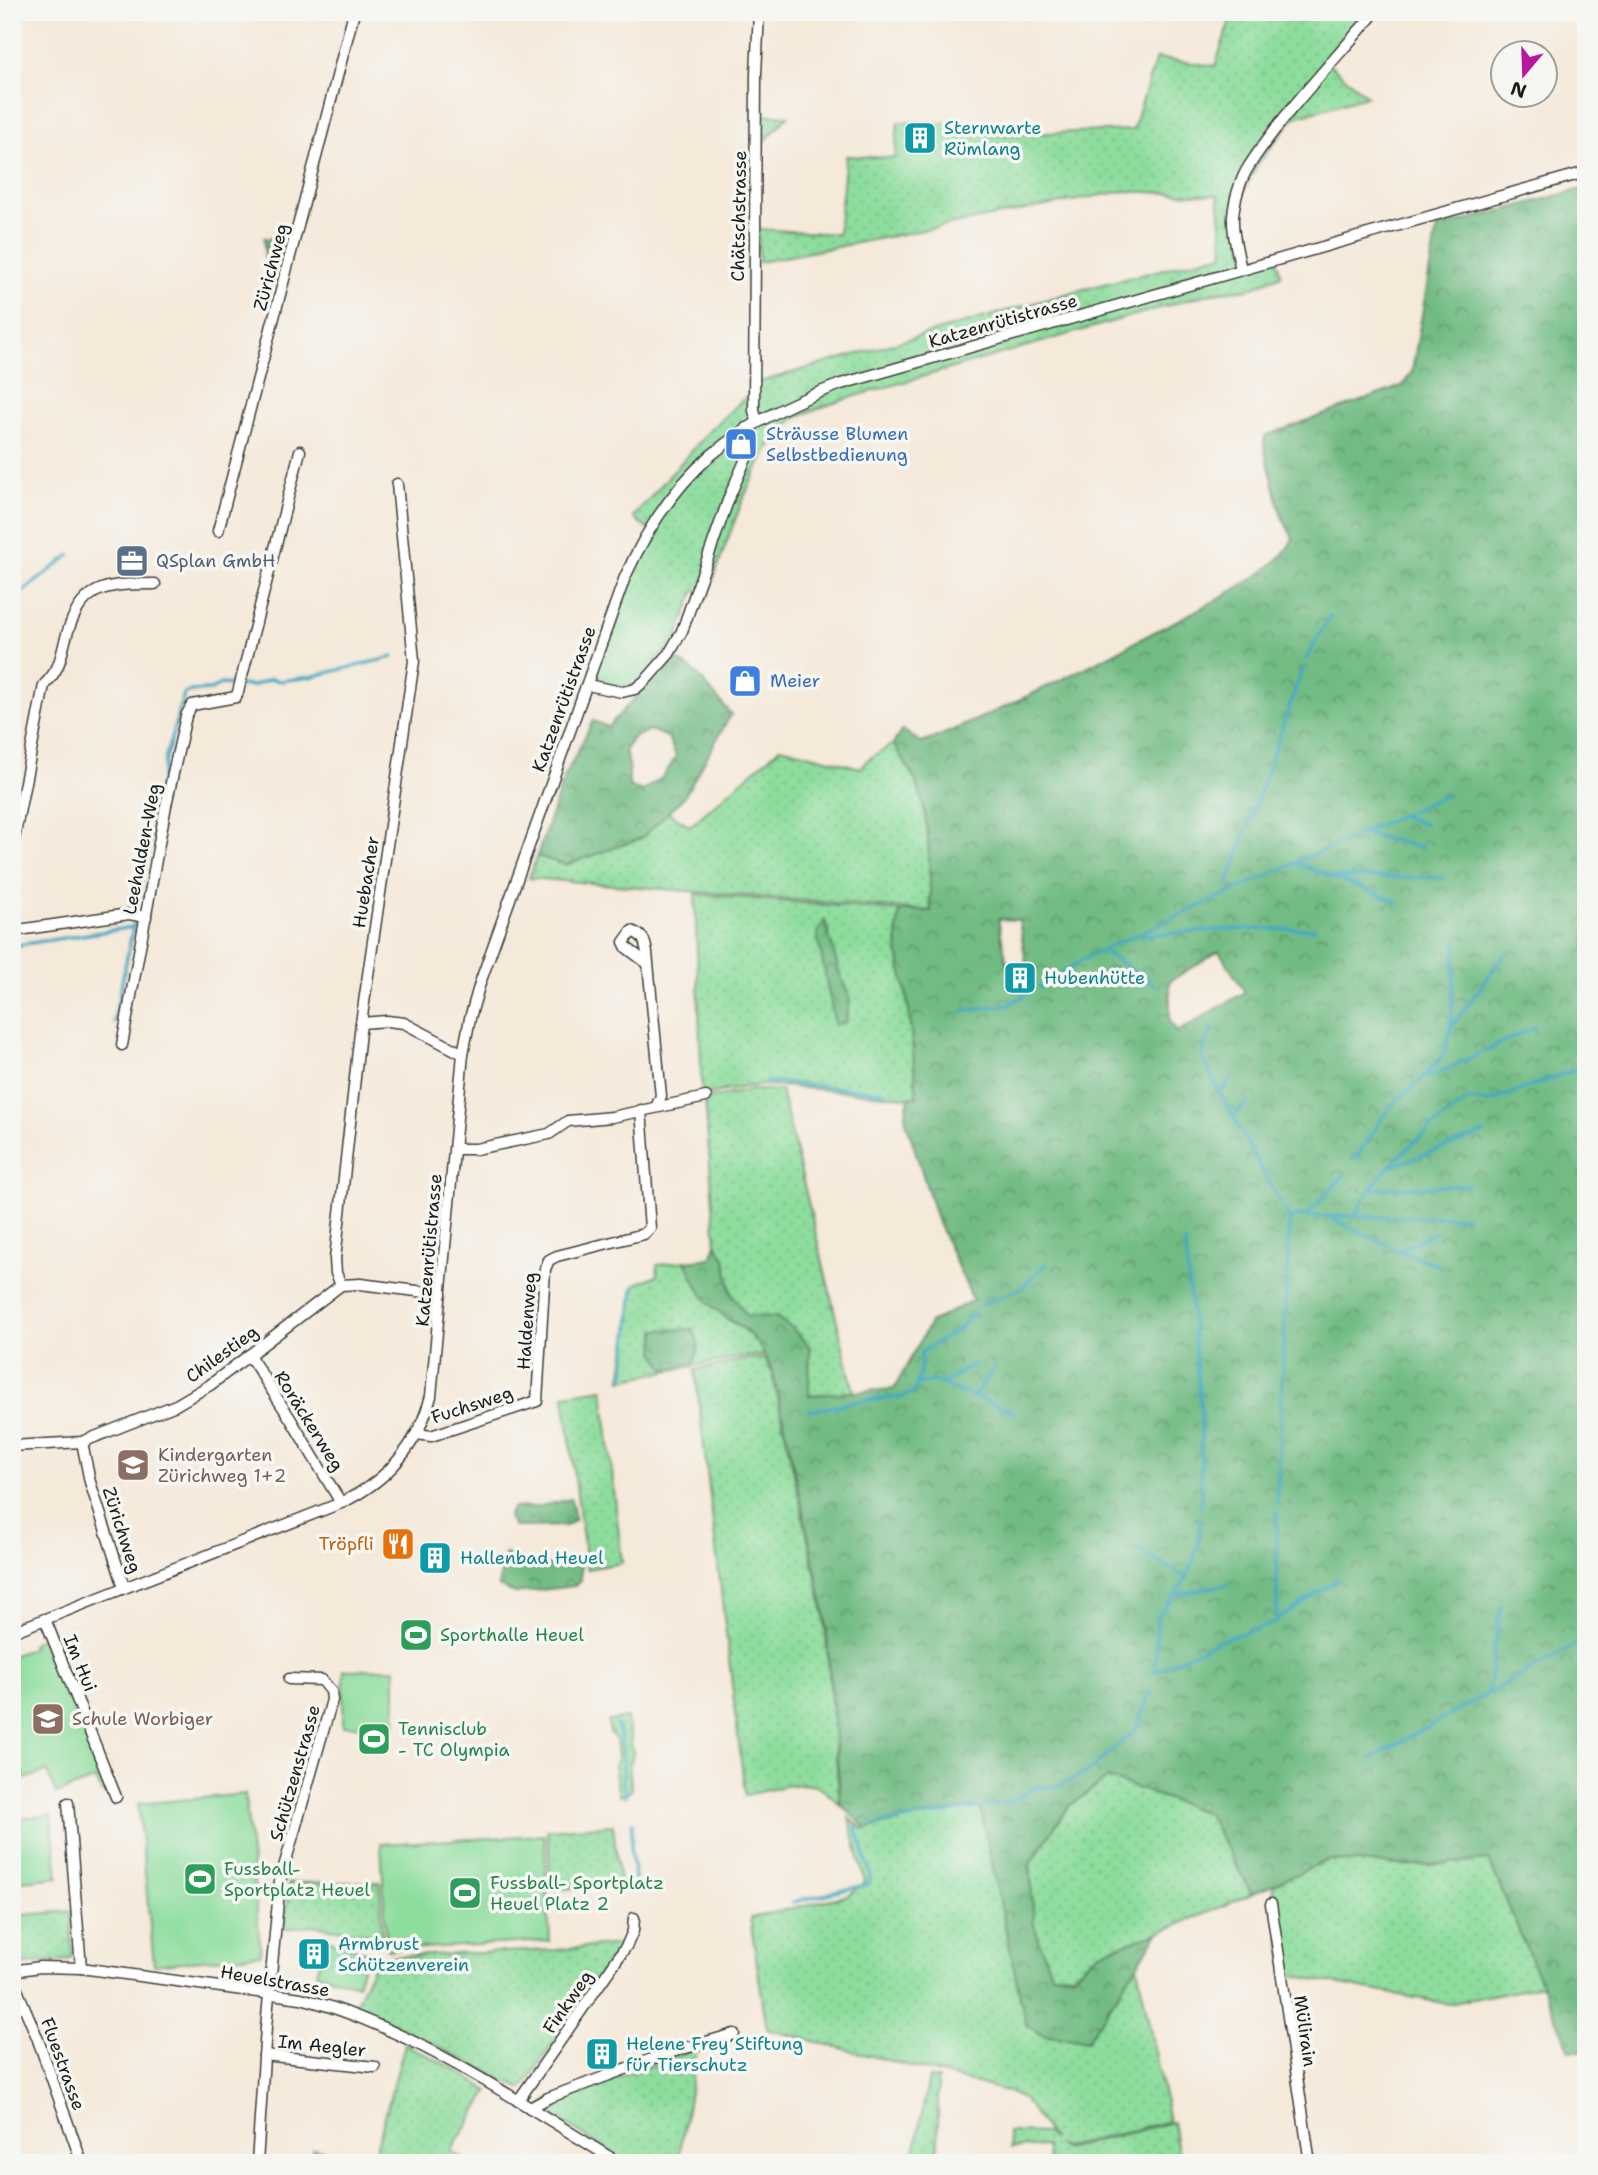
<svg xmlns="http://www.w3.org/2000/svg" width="1598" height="2175" font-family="'Shantell Sans',sans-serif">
	<defs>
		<pattern id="grass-dots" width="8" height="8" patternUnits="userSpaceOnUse" patternTransform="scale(1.75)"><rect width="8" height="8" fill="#8ddd9d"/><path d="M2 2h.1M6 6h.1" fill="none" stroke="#79bd87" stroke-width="1.8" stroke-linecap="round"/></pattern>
		<pattern id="forest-crowns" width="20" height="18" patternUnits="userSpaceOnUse" patternTransform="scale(1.75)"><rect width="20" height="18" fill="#72bc84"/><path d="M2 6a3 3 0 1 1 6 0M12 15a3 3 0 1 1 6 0" fill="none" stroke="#5d986b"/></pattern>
	</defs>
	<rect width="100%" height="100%" fill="#f6f6f2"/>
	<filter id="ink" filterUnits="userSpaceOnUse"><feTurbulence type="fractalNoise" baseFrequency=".0143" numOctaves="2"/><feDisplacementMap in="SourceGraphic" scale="14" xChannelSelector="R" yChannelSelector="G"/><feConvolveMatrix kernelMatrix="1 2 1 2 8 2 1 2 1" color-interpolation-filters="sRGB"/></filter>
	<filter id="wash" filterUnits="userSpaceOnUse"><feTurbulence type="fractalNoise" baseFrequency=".00686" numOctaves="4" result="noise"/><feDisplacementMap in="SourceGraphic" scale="28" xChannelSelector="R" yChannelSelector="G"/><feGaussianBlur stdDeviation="1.57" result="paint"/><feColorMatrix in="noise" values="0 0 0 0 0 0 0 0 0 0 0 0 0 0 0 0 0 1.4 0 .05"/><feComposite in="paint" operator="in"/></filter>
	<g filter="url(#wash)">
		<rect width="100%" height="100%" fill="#f5e9d9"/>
		<g fill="url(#grass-dots)" stroke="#547c5c" stroke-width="2">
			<path d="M1233,12h52l20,7 3,-7h58l1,3 -39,48 39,33 -72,21 -39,49 -13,28 -4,23 5,35 11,6 20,-5 6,22 -32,14 -38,4 -369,107c-15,6 -32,10 -46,18 -40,25 -72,134 -89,179l-12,-7 -18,47 -39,47 -14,3 -20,-3 -6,-8 -1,-8 29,-82 26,-53 -19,-16 77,-87 38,-35 8,-12 320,-92 148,-37 -6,-59 -95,-4 -364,71 -1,-33 80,5 8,-78 49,2 3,-36 86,2 2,11 147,-5 23,-72 59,8z"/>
			<path d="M759,114l29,2 -30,33z"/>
			<path d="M893,744c8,12 17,25 23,38 16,36 13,90 15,129l-402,-33 8,-22 29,9 76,-27 26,-26 22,14 91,-79 80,21 6,-8z"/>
			<path d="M695,894l205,17c-8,33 3,61 8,93 4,31 6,63 9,94l-148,-13 -19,1 -48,9z"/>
			<path d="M751,1090h30l73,302 -45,4 -33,-79h-28l-17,-24 -6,-35 -9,-14 -11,-145z"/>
			<path d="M685,1261l40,57 20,12 19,19 1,7 -11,-1 -24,4 -109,21 14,-96 23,-9 -1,-10z"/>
			<path d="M753,1358l12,1 7,13 52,242 16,191c-5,-5 -11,-11 -17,-15 -21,-14 -55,2 -78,5l-50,-425z"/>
			<path d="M603,1389l19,174 -35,6 -23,-174z"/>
			<path d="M627,1718l6,36 -4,15 3,20 -7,7h-6l-5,-30 4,-7 -2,-19 -6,-8 -2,-11z"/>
			<path d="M1108,1778l99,35 45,81 -94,39 -58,19 -27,23 -23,-1 -16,-49 -4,-61 38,-57z"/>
			<path d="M975,1806l6,4 45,215 61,16 50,-76 32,156 -104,26 -8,-3 8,5 108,-27 7,41h-131l-3,-17 -35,2 -3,-16 38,1 7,7 -30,-42 -13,-6 -243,-63 -17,-111 99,-23 16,-13 -16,-64 14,11z"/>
			<path d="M613,1825l7,59 -69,6 -4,-60z"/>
			<path d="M1328,1860l85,6 76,-6 53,125 -94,19 -163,-30 -12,-90z"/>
			<path d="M380,1882l3,63 -15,-11 -56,-9 -27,4 4,-46z"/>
			<path d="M71,1911l1,45 -4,4 -56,5v-49z"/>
			<path d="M621,1944l-99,145 -167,-84 22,-48 179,-7z"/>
			<path d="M405,2044l50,25 34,22 -38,60 20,12h-160l2,-14 60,10z"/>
			<path d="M697,2049l-19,114h-51l-85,-54 5,-7z"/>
			<path d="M929,2078l9,1v84h-26z"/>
		</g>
		<g fill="url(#forest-crowns)" stroke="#476c50" stroke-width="2" fill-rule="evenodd">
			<path d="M1586,188v1863h-16l-81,-191 -76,6 -85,-6 -76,34 -45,-81 -99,-35 -40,29 -38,57 4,61 17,49 22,1 27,-23 58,-19 -71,108 -45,-6 -16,-10 -45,-215 -6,-4 -109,22 -25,-23 -16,-191 -52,-242c-9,-16 -12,-29 -27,-41 -13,-11 -29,-17 -40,-31 -9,-11 -13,-27 -21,-39l26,-3 5,-14 9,14 6,35 16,23 29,1 17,12 17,18 -1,48 85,-6 36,-66 43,-23 -35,-77 -33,-105 4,-21h8c-3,-31 -5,-62 -9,-93 -5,-32 -16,-60 -8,-93h31c-2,-38 0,-95 -15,-129 -6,-13 -15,-26 -23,-38l9,-14 20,13c81,-33 159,-72 236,-113 35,-18 71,-35 103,-57 12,-8 27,-22 32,-35l-11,-21 -18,-70 1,-11 137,-50 10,-14 25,-144zM998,919l21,1 11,66 -18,3zM1219,951l26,41 -68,40 -7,-11v-40z"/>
			<path d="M264,238h25l-6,20 -13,3 -5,-2z"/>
			<path d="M673,656l23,17 35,41 -47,83 -42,41 -76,27 -29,-9 27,-78 29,-57 15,6zM649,730l19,7 8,20 -13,20 -21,14 -13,-5v-21l-4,-15 8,-12z"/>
			<path d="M825,921l14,50 11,28 -4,23 -11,3 -18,-92z"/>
			<path d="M693,1329l6,16 -5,18 -29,6 -10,-17 1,-22z"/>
			<path d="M571,1499l4,20 -9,7 -52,1 -6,-10 4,-9 24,-1z"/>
			<path d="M505,1554c35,18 38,12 75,7l1,19 -6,6 -60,7 -17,-7z"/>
		</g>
		<g fill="#8ddd9d" stroke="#547c5c" stroke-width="2">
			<path d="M45,1636l62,155 -5,2 -6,-14 -40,15 -9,-23 -22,8 -13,-30v-93l20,-8 -1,-4z"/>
			<path d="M395,1669v57h-52l1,-56z"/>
			<path d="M245,1794l16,160 -107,11 -16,-161z"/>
			<path d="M51,1815l7,62 -43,5 -3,-63z"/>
			<path d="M544,1835l6,106 -163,9 -6,-106z"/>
			<path d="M326,1939l41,13 -10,33 -41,-12z"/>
		</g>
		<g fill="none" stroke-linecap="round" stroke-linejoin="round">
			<g stroke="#41a8c1" stroke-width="3.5">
				<path d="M12,600l58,-45"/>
				<path d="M1306,659l24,-43"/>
				<path d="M1402,816l22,8"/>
				<path d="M1248,826l55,-158"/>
				<path d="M1363,833l59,15"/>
				<path d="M1296,863l102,39"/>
				<path d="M1335,877l109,1"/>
				<path d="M1228,884l17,-51"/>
				<path d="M139,898l27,-142 18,-62 7,-3 20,-1 10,-6 32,2 17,-7 10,2 30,-4 83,-20"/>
				<path d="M1142,935l93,-6h80"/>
				<path d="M12,946l121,-19 1,-4"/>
				<path d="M1103,951l51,33"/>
				<path d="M1040,987l47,-30 359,-162"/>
				<path d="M963,1011l46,-6 20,-13"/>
				<path d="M114,1022l19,-94"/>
				<path d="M1452,1026l53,-72"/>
				<path d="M1211,1027l-9,29 12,27 67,121"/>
				<path d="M1425,1076l10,-1 100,-48"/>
				<path d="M766,1081l118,11"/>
				<path d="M1220,1092l12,-14"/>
				<path d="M1233,1117l15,-16"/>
				<path d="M1355,1159l36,-53 29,-25 24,-27 7,-27 5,-85"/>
				<path d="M1390,1167l94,-34"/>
				<path d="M1371,1189l98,-4"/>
				<path d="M1285,1210l5,10"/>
				<path d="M1306,1216l39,-42"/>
				<path d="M1355,1216c23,-48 67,-82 108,-113l8,-3 18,2 90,-34"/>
				<path d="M1328,1217l70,33 40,15"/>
				<path d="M1185,1242l16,170v95"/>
				<path d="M1398,1250l39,-18"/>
				<path d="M983,1304l39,-16 24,-24"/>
				<path d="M624,1376l9,-87"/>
				<path d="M917,1384l16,-3 81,31"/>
				<path d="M942,1384l33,-21"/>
				<path d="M974,1397l20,-29"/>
				<path d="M808,1411l52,-10 43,-4 12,-6 5,-18 1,-21 35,-21 18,-18"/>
				<path d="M1277,1504l12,-280 6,-8 172,1"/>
				<path d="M1277,1513v107"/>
				<path d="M1135,1548l52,30"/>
				<path d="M1179,1594l50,-10"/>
				<path d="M1155,1672l62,-31 55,-17 66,-45"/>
				<path d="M1155,1672l2,-56c27,-28 44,-57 43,-98"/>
				<path d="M1488,1691l13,-84"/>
				<path d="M616,1724c11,23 3,48 9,72"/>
				<path d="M1372,1758l214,-119"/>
				<path d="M982,1807l28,-5 26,-15 22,-1 29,-14 49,-42 14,-39"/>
				<path d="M632,1823l-1,28 4,28"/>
				<path d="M872,1825l104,-17"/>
				<path d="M793,1902l76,-18 1,-12 -14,-45"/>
			</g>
		</g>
	</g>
	<g filter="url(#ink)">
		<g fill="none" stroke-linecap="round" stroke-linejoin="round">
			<defs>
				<g id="minor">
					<path d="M1241,270c-3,-17 -9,-35 -8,-53 1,-16 7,-37 16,-51 34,-53 85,-105 126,-154"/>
					<path d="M757,420l-3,-9 2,-337 3,-62"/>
					<path d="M218,531l136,-519"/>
					<path d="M587,685l35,7 13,-3 11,-9 23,-26 13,-23 48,-136 22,-50 -6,-17"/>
					<path d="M12,849l32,-164c15,-15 16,-24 21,-44 15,-56 38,-57 90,-57"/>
					<path d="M12,931l117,-17 17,3"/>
					<path d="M647,963l-20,-15 -3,-6 8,-11c12,5 13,10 15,22l14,143 -5,11"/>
					<path d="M361,1023l26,-2 17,2 59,31"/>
					<path d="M122,1045l44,-240 20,-89 6,-11 44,-8 2,-5 62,-241"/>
					<path d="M455,1149h21l73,-15 19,-13 44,-4 94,-20"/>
					<path d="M341,1285l-5,-12 -1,-14 26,-236 53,-362 -17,-177"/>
					<path d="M249,1355l41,63 51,85"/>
					<path d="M417,1434l14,2 106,-35 8,-132 4,-9 8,-4 87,-22 6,-6 -9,-118"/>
					<path d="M82,1442l8,40 34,105"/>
					<path d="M12,1446l70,-4 94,-37 34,-20 131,-100 19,-1 81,10"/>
					<path d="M45,1619l71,178"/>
					<path d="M12,1632l329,-129c46,-22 77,-57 90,-107l32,-342 7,-36 10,-35 145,-406c48,-106 108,-153 216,-193l745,-212"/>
					<path d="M68,1803l13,165"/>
					<path d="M1271,1904l39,259"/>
					<path d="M12,1971l28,-4 41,1 220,30c110,29 222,106 318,165"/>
					<path d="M12,1978l25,59 45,126"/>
					<path d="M264,2055l111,12"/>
					<path d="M518,2101l109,-156 6,-14 1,-13"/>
					<path d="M530,2108l18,-10 117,-44 69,-20"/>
					<path d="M257,2163l9,-136 14,-146 52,-181 -1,-9 -9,-11 -33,-1"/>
				</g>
			</defs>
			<use href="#minor" stroke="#3d3b38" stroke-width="13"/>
			<use href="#minor" stroke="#fff" stroke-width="10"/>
		</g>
	</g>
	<defs>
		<symbol id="building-square" viewBox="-11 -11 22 22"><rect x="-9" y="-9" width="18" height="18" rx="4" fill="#0f9aa8" stroke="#f6f6f2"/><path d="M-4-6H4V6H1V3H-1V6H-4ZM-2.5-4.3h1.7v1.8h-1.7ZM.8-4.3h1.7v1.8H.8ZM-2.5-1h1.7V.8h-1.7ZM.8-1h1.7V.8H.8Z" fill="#fff"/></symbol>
		<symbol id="shop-square" viewBox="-11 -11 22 22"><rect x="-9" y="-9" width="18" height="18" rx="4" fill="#3f7fe0" stroke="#f6f6f2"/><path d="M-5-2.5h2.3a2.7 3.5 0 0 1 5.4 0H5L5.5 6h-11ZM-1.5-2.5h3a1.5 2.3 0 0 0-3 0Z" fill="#fff"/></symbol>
		<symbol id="office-square" viewBox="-11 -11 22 22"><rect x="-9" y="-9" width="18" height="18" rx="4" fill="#5c6f8a" stroke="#f6f6f2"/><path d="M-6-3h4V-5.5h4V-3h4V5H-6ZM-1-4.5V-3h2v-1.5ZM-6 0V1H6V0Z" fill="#fff"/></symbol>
		<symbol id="school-square" viewBox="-11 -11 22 22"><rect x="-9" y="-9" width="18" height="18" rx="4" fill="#8d6e63" stroke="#f6f6f2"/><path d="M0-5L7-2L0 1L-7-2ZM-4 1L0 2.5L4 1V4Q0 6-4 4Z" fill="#fff"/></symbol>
		<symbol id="restaurant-square" viewBox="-11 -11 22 22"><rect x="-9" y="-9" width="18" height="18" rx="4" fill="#e8710a" stroke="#f6f6f2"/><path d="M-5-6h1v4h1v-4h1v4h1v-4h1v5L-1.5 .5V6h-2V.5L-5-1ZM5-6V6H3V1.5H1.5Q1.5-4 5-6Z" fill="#fff"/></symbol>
		<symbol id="stadium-square" viewBox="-11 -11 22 22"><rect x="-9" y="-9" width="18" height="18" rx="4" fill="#2e9e5b" stroke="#f6f6f2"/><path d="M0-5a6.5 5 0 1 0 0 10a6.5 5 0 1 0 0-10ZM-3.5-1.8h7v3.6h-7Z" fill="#fff"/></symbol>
	</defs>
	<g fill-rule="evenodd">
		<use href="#building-square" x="901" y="119" width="38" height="38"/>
		<use href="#shop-square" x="722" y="425" width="38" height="38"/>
		<use href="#office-square" x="113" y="542" width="38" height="38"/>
		<use href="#shop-square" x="726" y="662" width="38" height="38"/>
		<use href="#building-square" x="1001" y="959" width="38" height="38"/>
		<use href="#school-square" x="114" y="1446" width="38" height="38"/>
		<use href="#restaurant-square" x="379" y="1525" width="38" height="38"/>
		<use href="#building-square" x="416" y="1539" width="38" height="38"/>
		<use href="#stadium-square" x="397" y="1616" width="38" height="38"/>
		<use href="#school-square" x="29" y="1700" width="38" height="38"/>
		<use href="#stadium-square" x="355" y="1720" width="38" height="38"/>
		<use href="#stadium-square" x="181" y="1860" width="38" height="38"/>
		<use href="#stadium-square" x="446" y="1874" width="38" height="38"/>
		<use href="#building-square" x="295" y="1935" width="38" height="38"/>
		<use href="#building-square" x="583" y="2035" width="38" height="38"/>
	</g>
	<g text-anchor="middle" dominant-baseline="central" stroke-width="7" stroke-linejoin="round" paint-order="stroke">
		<g font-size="18" fill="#0d838f" stroke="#f6f6f2" text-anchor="start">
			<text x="944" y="128">Sternwarte<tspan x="944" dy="21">Rümlang</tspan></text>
			<text x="1044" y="978">Hubenhütte</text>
			<text x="460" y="1558">Hallenbad Heuel</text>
			<text x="338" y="1944">Armbrust<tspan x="338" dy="21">Schützenverein</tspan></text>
			<text x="626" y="2044">Helene Frey Stiftung<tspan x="626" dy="21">für Tierschutz</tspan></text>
		</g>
		<g font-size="18" fill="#1c1c1c" stroke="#f6f6f2">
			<text transform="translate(739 216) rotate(-89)">Chätschstrasse</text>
			<text transform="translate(271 267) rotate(-75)">Zürichweg</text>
			<text transform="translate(1003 321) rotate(-16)">Katzenrütistrasse</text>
			<text transform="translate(564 699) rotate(-70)">Katzenrütistrasse</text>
			<text transform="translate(142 849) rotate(-79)">Leehalden-Weg</text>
			<text transform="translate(366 882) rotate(-81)">Huebacher</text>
			<text transform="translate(429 1250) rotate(-85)">Katzenrütistrasse</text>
			<text transform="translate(527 1321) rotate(-86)">Haldenweg</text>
			<text transform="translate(222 1354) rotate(-36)">Chilestieg</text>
			<text transform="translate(472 1405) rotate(-18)">Fuchsweg</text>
			<text transform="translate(309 1421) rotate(58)">Roräckerweg</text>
			<text transform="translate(122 1530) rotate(72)">Zürichweg</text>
			<text transform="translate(80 1663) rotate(68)">Im Hui</text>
			<text transform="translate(295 1773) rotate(-74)">Schützenstrasse</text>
			<text transform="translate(275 1981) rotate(10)">Heuelstrasse</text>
			<text transform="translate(568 2002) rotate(-55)">Finkweg</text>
			<text transform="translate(1305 2031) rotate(82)">Mülirain</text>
			<text transform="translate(322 2046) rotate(6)">Im Aegler</text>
			<text transform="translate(63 2064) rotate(70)">Fluestrasse</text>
		</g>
		<g font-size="18" fill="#366cbe" stroke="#f6f6f2" text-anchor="start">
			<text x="766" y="434">Sträusse Blumen<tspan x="766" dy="21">Selbstbedienung</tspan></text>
			<text x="770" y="681">Meier</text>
		</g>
		<g font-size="18" fill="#4e5e75" stroke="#f6f6f2" text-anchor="start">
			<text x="156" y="561">QSplan GmbH</text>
		</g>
		<g font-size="18" fill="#785e54" stroke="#f6f6f2" text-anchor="start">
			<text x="158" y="1455">Kindergarten<tspan x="158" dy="21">Zürichweg 1+2</tspan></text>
			<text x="72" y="1719">Schule Worbiger</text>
		</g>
		<g font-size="18" fill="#c56008" stroke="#f6f6f2" text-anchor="end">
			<text x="374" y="1544">Tröpfli</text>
		</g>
		<g font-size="18" fill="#27864d" stroke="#f6f6f2" text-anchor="start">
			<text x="440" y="1635">Sporthalle Heuel</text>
			<text x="398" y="1729">Tennisclub<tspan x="398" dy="21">- TC Olympia</tspan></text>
			<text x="224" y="1869">Fussball-<tspan x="224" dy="21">Sportplatz Heuel</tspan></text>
			<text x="490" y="1883">Fussball- Sportplatz<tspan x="490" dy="21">Heuel Platz 2</tspan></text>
		</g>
	</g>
	<rect width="1598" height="2175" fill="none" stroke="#f6f6f2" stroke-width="42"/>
	<g transform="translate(1524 74) rotate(199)"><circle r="33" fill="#f6f6f2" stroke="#9f9f9c" stroke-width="2"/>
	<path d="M0-5L12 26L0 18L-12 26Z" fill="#b5179e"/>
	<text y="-10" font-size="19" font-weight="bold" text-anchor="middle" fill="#1c1c1c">N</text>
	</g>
</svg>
